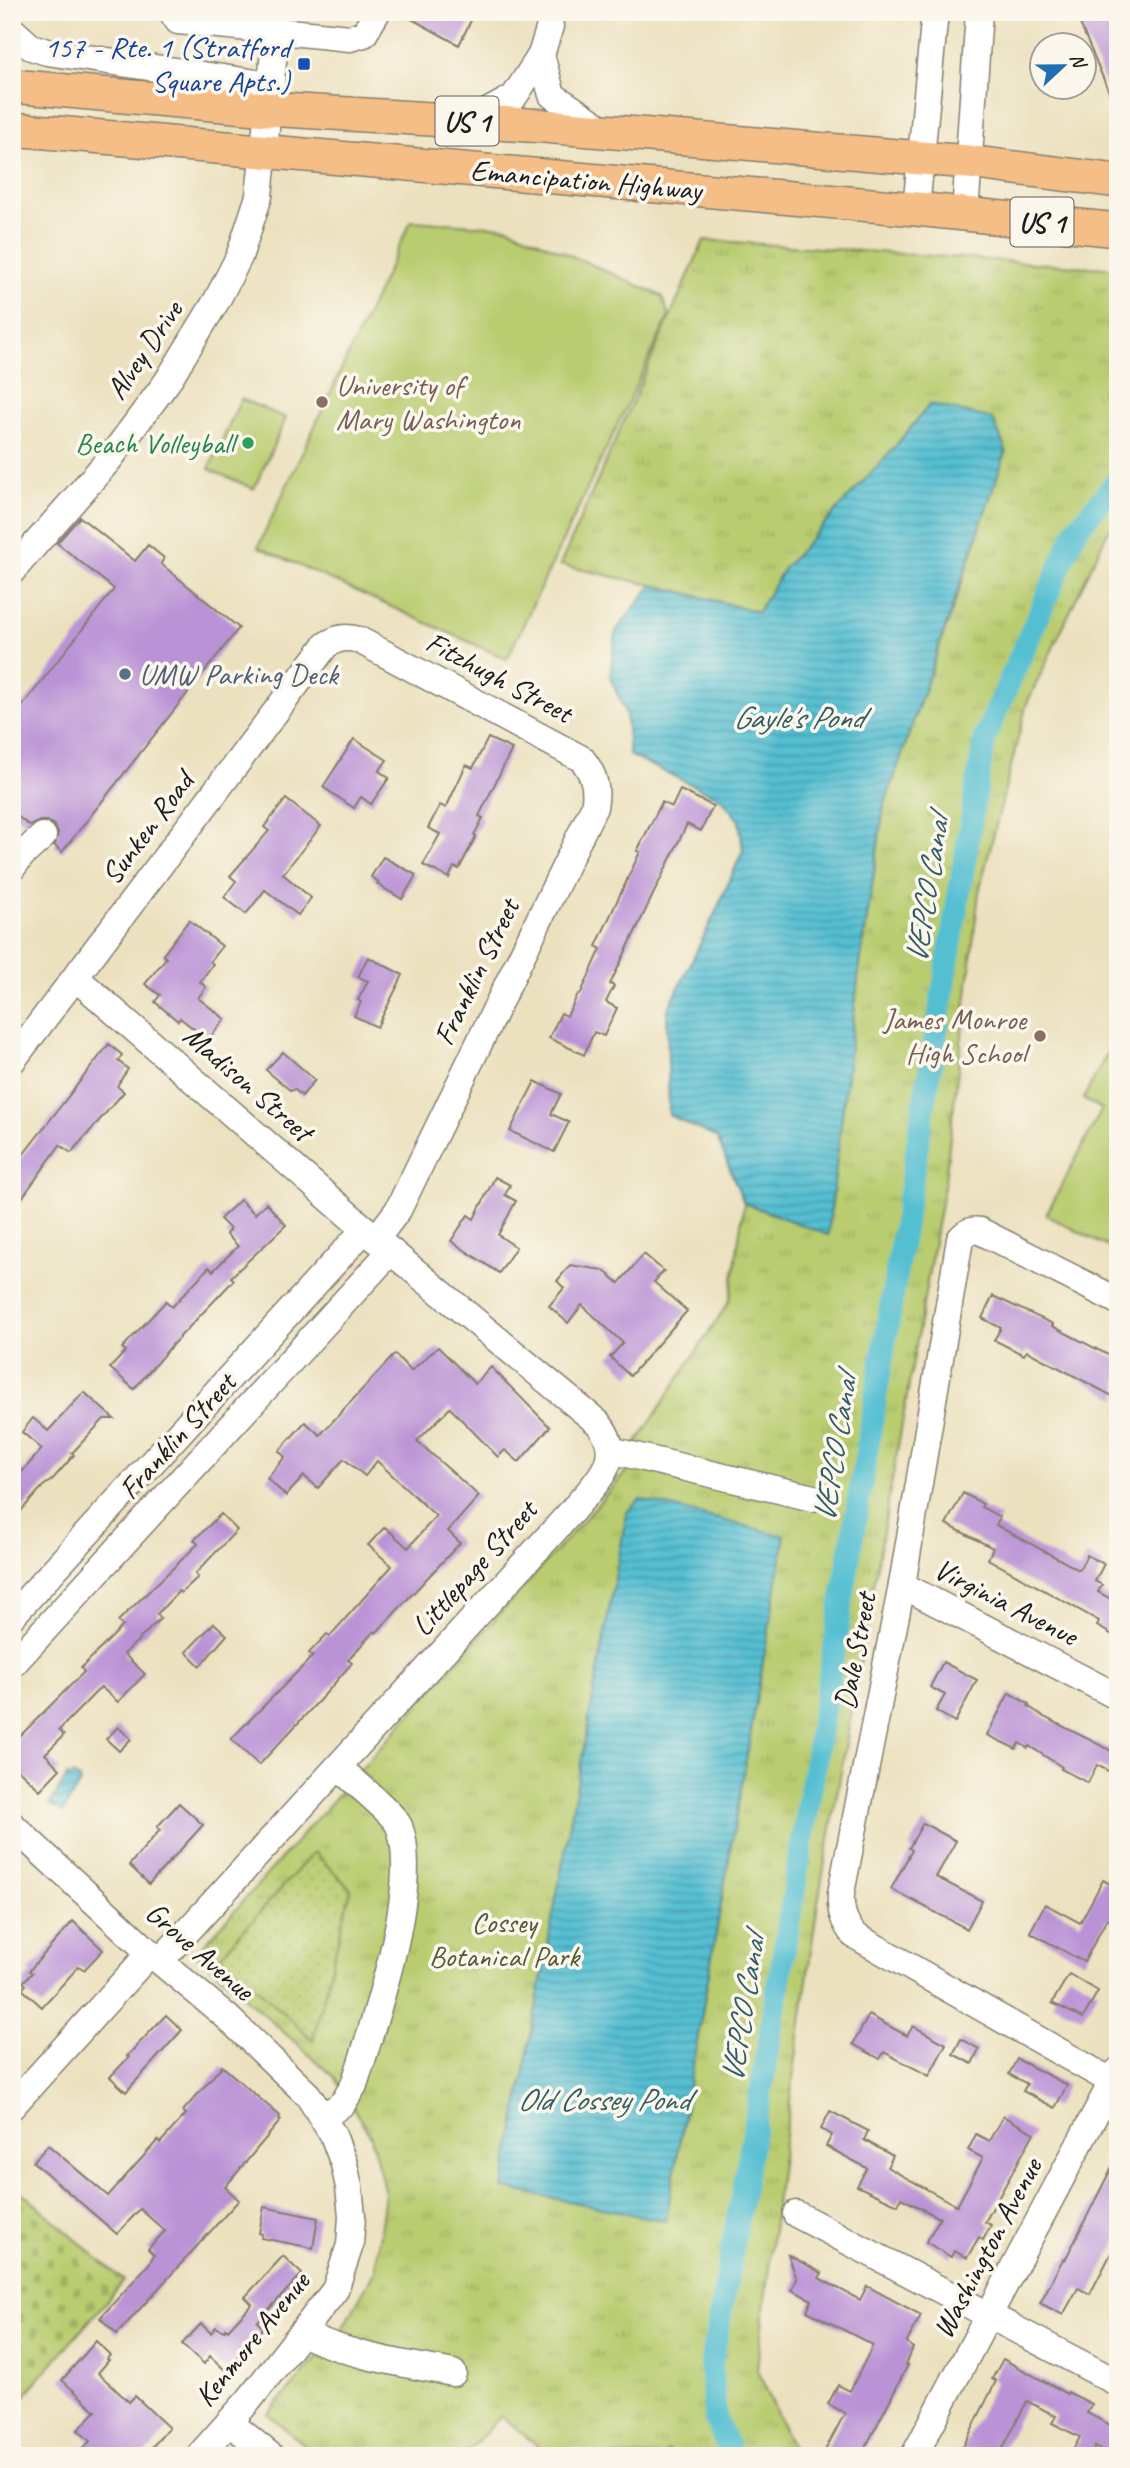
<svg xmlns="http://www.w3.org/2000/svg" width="1130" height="2468" font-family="Caveat,sans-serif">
	<defs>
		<pattern id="cemetery-stones" width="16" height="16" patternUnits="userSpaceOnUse" patternTransform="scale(1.75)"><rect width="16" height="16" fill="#b9cc70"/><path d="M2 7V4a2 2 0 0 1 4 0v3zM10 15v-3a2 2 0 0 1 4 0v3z" fill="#9eaf60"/></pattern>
		<pattern id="park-tufts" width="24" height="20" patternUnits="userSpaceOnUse" patternTransform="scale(1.75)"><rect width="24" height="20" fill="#b9cc70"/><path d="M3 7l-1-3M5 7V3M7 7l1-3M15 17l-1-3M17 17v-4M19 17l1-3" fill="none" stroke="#9eaf60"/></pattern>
		<pattern id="garden-dots" width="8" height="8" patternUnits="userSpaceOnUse" patternTransform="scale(1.75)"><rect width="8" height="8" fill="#b9cc70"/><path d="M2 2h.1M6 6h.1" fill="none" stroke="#9eaf60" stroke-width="1.8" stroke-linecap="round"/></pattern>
		<pattern id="water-rules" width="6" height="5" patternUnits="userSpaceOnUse" patternTransform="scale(1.75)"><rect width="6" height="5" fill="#55bfd2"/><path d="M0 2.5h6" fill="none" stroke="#469aaa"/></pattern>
	</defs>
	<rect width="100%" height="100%" fill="#fbf7ec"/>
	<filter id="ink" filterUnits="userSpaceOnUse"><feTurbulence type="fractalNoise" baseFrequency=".0143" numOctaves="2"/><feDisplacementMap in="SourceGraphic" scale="14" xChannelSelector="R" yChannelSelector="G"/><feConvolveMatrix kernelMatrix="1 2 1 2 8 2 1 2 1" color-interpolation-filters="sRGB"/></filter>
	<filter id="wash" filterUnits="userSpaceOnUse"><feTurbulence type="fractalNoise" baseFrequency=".00686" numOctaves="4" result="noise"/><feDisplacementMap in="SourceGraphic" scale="28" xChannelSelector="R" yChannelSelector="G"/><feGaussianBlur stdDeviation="1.57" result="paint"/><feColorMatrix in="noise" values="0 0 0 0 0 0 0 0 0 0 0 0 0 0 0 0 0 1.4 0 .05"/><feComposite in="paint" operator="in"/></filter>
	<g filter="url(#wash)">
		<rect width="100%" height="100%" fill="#ece1bf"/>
		<g fill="#b9cc70" stroke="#6a7446" stroke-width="2">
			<path d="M411,221l96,6 155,69 7,20 -162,343 -249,-112z"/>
			<path d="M241,399l45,19 -32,71 -45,-20z"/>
			<path d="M1118,1033v219l-72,-37 56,-106 -19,-10z"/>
		</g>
		<path fill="url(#cemetery-stones)" stroke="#6a7446" stroke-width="2" d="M12,2184l112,97 -112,129z"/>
		<path fill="url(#park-tufts)" stroke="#6a7446" stroke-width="2" d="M704,240l414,29v253l-10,9 -81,172 -48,189 -34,288 -127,722 -38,269 -23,198 39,87h-124l-4,-6 -7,6h-111l-49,-40 -37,40h-148l-48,-42 72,-82 35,-61 10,-78 -14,-56 -37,-60 -138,-123 433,-485 7,-25 94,-144 14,-97 84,31 31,-263 25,-165 94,-270 -48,-132 -37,45 -109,119 -26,44 -74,-20 -124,-27z"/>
		<path fill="url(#garden-dots)" stroke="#6a7446" stroke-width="2" d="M314,1852l37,37 -38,151 -92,-85z"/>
		<g fill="url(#water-rules)" stroke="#386e77" stroke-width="2">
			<path d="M930,404l63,15 13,32 -122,355 -25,165 -31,264 -84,-32 -27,-65 -48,-23 -2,-103 49,-101 27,-61 -4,-29 -17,-22 -93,-44 -3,-41 -16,-37 6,-46 36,-46 106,27 26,-44 109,-119z"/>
			<path d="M640,1499l145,37 -119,685 -163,-33 124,-676z"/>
			<path d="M72,1775l8,4v4l-17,29 -13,-8 17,-28 3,2z"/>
		</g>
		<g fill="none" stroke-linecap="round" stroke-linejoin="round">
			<path stroke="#55bfd2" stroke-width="23" d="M732,2456l-17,-38 -4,-52 49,-270 225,-1359 91,-207 42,-50"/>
		</g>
		<g id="blocks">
			<g fill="#ba92d6">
				<path d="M399,12h76l-16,33z"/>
				<path d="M1075,12h43v101z"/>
				<path d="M80,517l55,44 13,-16 16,13 -3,6 78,64 -177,224 -7,-6 3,-13 -4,-8 -7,-4h-7l-10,5 -18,-14v-93l102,-130 -57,-46z"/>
				<path d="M488,738l24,11 -33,67 4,2 -9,17 2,1 -17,33 -5,-2 -5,11 -26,-13 17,-31 -12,-6 12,-23 6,3 20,-43 7,3z"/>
				<path d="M354,739l33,21 -8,11 10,7 -18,26 -10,-7 -7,11 -31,-21z"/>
				<path d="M680,790l33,16 -12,25 -14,-7 -77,160 4,2 -8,16 11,6 -13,28 -10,-4 -10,23 -35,-17 12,-25 6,3 11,-22 2,1 21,-46 -5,-3 44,-94 -3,-1 25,-49 10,5z"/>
				<path d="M286,799l35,27 -38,48 28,24 -13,17 -33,-25 -19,24 -22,-17 12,-16 -6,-5 39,-45 -5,-4z"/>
				<path d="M383,857l33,18 -14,24 -25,-15 2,-2 -8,-5z"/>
				<path d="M189,920l33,26 -12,15 3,3 -13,18 6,5 -8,11 27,21 -17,21 -28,-22 -2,3 -23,-19 5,-7 -15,-11 21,-26 -3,-3z"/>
				<path d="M368,957l35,18 -26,52 -23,-11 7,-14 -3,-2 10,-19 -10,-4z"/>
				<path d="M109,1044l13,11 -4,6 10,8 -11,17 7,6 -53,61 -11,-8 -48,67v-43z"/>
				<path d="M283,1052l32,28 -13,16 -8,-7 -3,2 -25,-21z"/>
				<path d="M535,1081l26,13 -10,20 18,8 -15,30 -44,-21z"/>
				<path d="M495,1177l15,8 -5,10 11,6 -18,34 18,12 -17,26 -48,-32 17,-26 6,4z"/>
				<path d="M240,1200l15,14 11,-11 20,22 -55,52 3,3 -62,65 -38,44 -24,-21 16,-17 -4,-3 44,-47 6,6 37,-40 4,4 25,-25 -12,-12 4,-5 -10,-10z"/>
				<path d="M644,1254l20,17 -10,11 33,29 -57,65 -20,-19 13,-14 -41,-38 -14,18 -19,-17 15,-18 -7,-7 13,-16 33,5 16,13z"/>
				<path d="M993,1296l60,28 -1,2 66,34v39l-91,-48 -3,4 -30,-15 7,-12 -19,-10z"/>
				<path d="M438,1347l37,37 16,-17 59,60 -31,35 -14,-12 -7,7 -48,-49 -33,33 62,55 -31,35 12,12 -84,90 -2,-2 -26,29 4,3 -25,29 -68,73 -28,-26 82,-83 -4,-3 18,-19 3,2 62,-70 -24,-21 17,-18 23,21 28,-32 -59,-55 -12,15 -21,-17 -26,29 -14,-12 -18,20 -19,-18 18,-21 -6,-6 26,-29 15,13 75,-81 16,17z"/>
				<path d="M84,1392l30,27h-10l-32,34 2,2 -22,25 -9,6 -31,35v-38l30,-34 -20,-17 11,-14 15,13z"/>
				<path d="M963,1493l20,11 -2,3 19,10 -4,8 83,45 8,-15 17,9 -9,17 7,4 -4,7 13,7 7,-11v50l-21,-12 2,-5 -111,-62 5,-11 -47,-24z"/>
				<path d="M221,1514l16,16 -42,44 3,3 -17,16 -2,-2 -22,23 4,4 -37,36 21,20 -27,28 -17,-15 -42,43 5,5 -19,19 15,15 -20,21 -28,-26v-20l72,-72 -3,-4 42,-42 -5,-5 80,-77 -4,-4z"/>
				<path d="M214,1623l13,12 -27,31 -14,-14z"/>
				<path d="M943,1662l34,18 -22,42 -19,-11 9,-16 -15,-8z"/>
				<path d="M1009,1693l20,11 -1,2 16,11 74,37v22l-21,-11 -9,18 -27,-14 1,-2 -33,-21 -1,2 -9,-5 -3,6 -29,-14z"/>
				<path d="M118,1727l13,12 -12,12 -13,-12z"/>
				<path d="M179,1803l24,22 -54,59 -20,-19 31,-35 -3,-3z"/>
				<path d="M923,1823l33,18 -20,36 46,24 -15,28 -76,-40 21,-39 -3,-2z"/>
				<path d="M1103,1880l15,8v37l-11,-6 -23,43 -54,-30 15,-28 35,19z"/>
				<path d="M73,1921l30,29 -19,20 -5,-4 -37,41 -20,-18 4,-4 -3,-3 9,-9 -3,-2z"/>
				<path d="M1069,1974l29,17 -15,27 -31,-15z"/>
				<path d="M166,2015l16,15 -56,62 -16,-15 19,-20 -2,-1z"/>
				<path d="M869,2015l38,21 6,-10 33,18 -17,32 -45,-24 -4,7 -27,-15z"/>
				<path d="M961,2039l18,10 -7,15 -19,-10z"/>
				<path d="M1017,2059l50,26 -12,23 -32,-17 4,-7 -18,-10z"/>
				<path d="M222,2066l58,50 -1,2 2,2 -56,67 14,13 -122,134 -17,-16 49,-54 5,-9 -6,-6 17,-18 -25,-22 -23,25 -84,-72 15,-17 60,51 50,-56 2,3 26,-29 -3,-3z"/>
				<path d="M830,2111l38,20 -4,9 29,16 -6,11 70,39 26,-48 -15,-8 8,-16 13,7 14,-25 31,17 -49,89 6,3 -8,15 -4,-3 -12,21 -13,-7 -3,6 -25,-15 14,-24 -39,-20 -3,7 -41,-19 10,-18 -41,-22 6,-11 -11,-6z"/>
				<path d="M1118,2155v85l-28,54 -12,-6 -15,27 -23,-12 23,-44 2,1z"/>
				<path d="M264,2207l54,11 -5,30 -52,-10 1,-4 -3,-1z"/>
				<path d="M788,2255l34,18 -3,5 41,22 7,-14 54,29 -14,27 6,6 -8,16 3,1 -47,91h-39l23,-43 -17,-9 10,-19 12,6 23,-46 -66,-34 5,-11 -20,-10 5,-11z"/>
				<path d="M283,2256l19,18 -45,48 6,6 -38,42 -15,-14 -6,8 -22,-20 19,-20 10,9 5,-6 8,4 2,-3 2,2 24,-26 -7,-7z"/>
				<path d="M96,2341l14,14 -3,4 2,1 -11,13 31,29 6,-6 34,32 -25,28h-68l14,-15 -12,-11 18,-19 -34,-31z"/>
				<path d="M1003,2359l64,35 1,-2 24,12 -5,9 31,16v27h-6l-17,-9 -4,9h-21l10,-19 -28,-14 4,-7 -29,-15 -28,55h-24l-13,-7 34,-68 -4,-2z"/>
			</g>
		</g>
	</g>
	<g filter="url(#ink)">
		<use href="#blocks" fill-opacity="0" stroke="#847e6e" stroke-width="2"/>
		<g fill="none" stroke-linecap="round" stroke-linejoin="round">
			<defs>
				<g id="minor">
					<path d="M172,12l6,9 172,17 14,-4 13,-22"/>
					<path d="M12,30l19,17 16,5 223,33"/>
					<path d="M541,55l11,40 52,35"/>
					<path d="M471,121l43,-24 27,-42 9,-29"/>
					<path d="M916,209l19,-197"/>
					<path d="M965,214l14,-202"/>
					<path d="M12,571l96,-110 59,-79 50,-82 22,-43 20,-61 17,-163"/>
					<path d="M12,868l10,-13 21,-19"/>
					<path d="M76,978l300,261 222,184c30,35 -4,61 -26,88l-412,450"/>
					<path d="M12,1061l314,-416c12,-7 20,-9 33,-5l223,119c12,15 16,29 12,48l-196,403 -22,29"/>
					<path d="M1118,1301l-138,-70c-9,-2 -14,1 -20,8l-58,346 -61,308c-1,17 2,28 13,42l264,150"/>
					<path d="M610,1450l203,48"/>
					<path d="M902,1585l216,112"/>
					<path d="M12,1616l353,-387"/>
					<path d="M12,1665l379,-414"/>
					<path d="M12,1825l138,128 77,64 81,78 25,40 11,29 5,23 3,29 -2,29 -15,45 -86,110 -50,56"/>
					<path d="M12,2106l138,-153"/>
					<path d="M323,2118l20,-15 11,-18c19,-60 68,-200 45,-259 -5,-12 -49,-48 -61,-59"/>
					<path d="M796,2214l322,169"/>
					<path d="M302,2333c47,23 99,30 151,40"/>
					<path d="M229,2422l42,34"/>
					<path d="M914,2456l204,-385"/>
				</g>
				<g id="major">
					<path d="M12,86l255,23 277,17 424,36 150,19"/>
					<path d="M12,129l904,80 202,21"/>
				</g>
			</defs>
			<use href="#minor" stroke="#847e6e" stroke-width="29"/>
			<use href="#major" stroke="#847e6e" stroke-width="36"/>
			<use href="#minor" stroke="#fff" stroke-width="26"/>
			<use href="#major" stroke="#f6be87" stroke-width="33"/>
		</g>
	</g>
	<rect fill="#1a4fb4" stroke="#fbf7ec" stroke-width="2.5" x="297" y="57" width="14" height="14" rx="3.5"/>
	<g fill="#8d6e63" stroke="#fbf7ec" stroke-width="2.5">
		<circle cx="322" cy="402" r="7"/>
		<circle cx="1040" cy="1036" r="7"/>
	</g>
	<circle fill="#2e9e5b" stroke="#fbf7ec" stroke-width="2.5" cx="248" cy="443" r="7"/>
	<circle fill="#5c6f8a" stroke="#fbf7ec" stroke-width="2.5" cx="125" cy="674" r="7"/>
	<g text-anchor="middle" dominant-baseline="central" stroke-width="7" stroke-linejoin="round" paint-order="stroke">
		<g fill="#fbf7ec" stroke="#5f5e5a" stroke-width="2">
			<rect x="435.5" y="96.5" width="63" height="49" rx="5"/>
			<rect x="1010.5" y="197.5" width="63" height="49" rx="5"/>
		</g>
		<g font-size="28" font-weight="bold" fill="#1c1c1c">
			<text x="467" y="121">US 1</text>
			<text x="1042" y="222">US 1</text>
		</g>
		<g font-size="30" fill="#164399" stroke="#fbf7ec" text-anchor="end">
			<text x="290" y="47">157 - Rte. 1 (Stratford<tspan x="290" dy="34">Square Apts.)</tspan></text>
		</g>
		<g font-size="30" fill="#1c1c1c" stroke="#fbf7ec">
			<text transform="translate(586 180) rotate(5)">Emancipation Highway</text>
			<text transform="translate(144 350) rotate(-56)">Alvey Drive</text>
			<text transform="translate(499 677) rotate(28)">Fitzhugh Street</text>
			<text transform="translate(147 828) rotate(-53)">Sunken Road</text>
			<text transform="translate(476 972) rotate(-64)">Franklin Street</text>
			<text transform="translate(248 1083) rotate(41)">Madison Street</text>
			<text transform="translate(177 1436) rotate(-48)">Franklin Street</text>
			<text transform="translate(474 1568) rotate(-48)">Littlepage Street</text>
			<text transform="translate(1006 1602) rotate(27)">Virginia Avenue</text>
			<text transform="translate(855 1651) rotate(-79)">Dale Street</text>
			<text transform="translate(200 1951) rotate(41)">Grove Avenue</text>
			<text transform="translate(987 2248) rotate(-62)">Washington Avenue</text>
			<text transform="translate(252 2339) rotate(-51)">Kenmore Avenue</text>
		</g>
		<g font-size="30" fill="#785e54" stroke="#fbf7ec" text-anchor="start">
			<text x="336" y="385">University of<tspan x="336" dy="34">Mary Washington</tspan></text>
			<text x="1026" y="1019" text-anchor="end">James Monroe<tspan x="1026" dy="34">High School</tspan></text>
		</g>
		<g font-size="30" fill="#27864d" stroke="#fbf7ec" text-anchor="end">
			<text x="234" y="443">Beach Volleyball</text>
		</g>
		<g font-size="30" fill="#4e5e75" stroke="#fbf7ec" text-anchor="start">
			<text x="139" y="674">UMW Parking Deck</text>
		</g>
		<g font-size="30" fill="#535a39" stroke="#fbf7ec">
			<text x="504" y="1922">Cossey<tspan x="504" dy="34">Botanical Park</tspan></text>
		</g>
		<g font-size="32" font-style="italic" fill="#335d65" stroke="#fbf7ec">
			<text x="798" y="717">Gayle's Pond</text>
			<text transform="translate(927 890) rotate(-81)">VEPCO Canal</text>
			<text transform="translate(835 1449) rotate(-81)">VEPCO Canal</text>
			<text transform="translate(743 2009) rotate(-81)">VEPCO Canal</text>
			<text x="603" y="2099">Old Cossey Pond</text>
		</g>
	</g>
	<rect width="1130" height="2468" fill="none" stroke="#fbf7ec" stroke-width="42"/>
	<g transform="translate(1063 66) rotate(68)"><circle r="33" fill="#fbf7ec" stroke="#a29f99" stroke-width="2"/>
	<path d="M0-5L12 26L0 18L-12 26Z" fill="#1f6fb2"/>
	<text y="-10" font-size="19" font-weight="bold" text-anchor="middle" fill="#1c1c1c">N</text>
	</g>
</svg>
